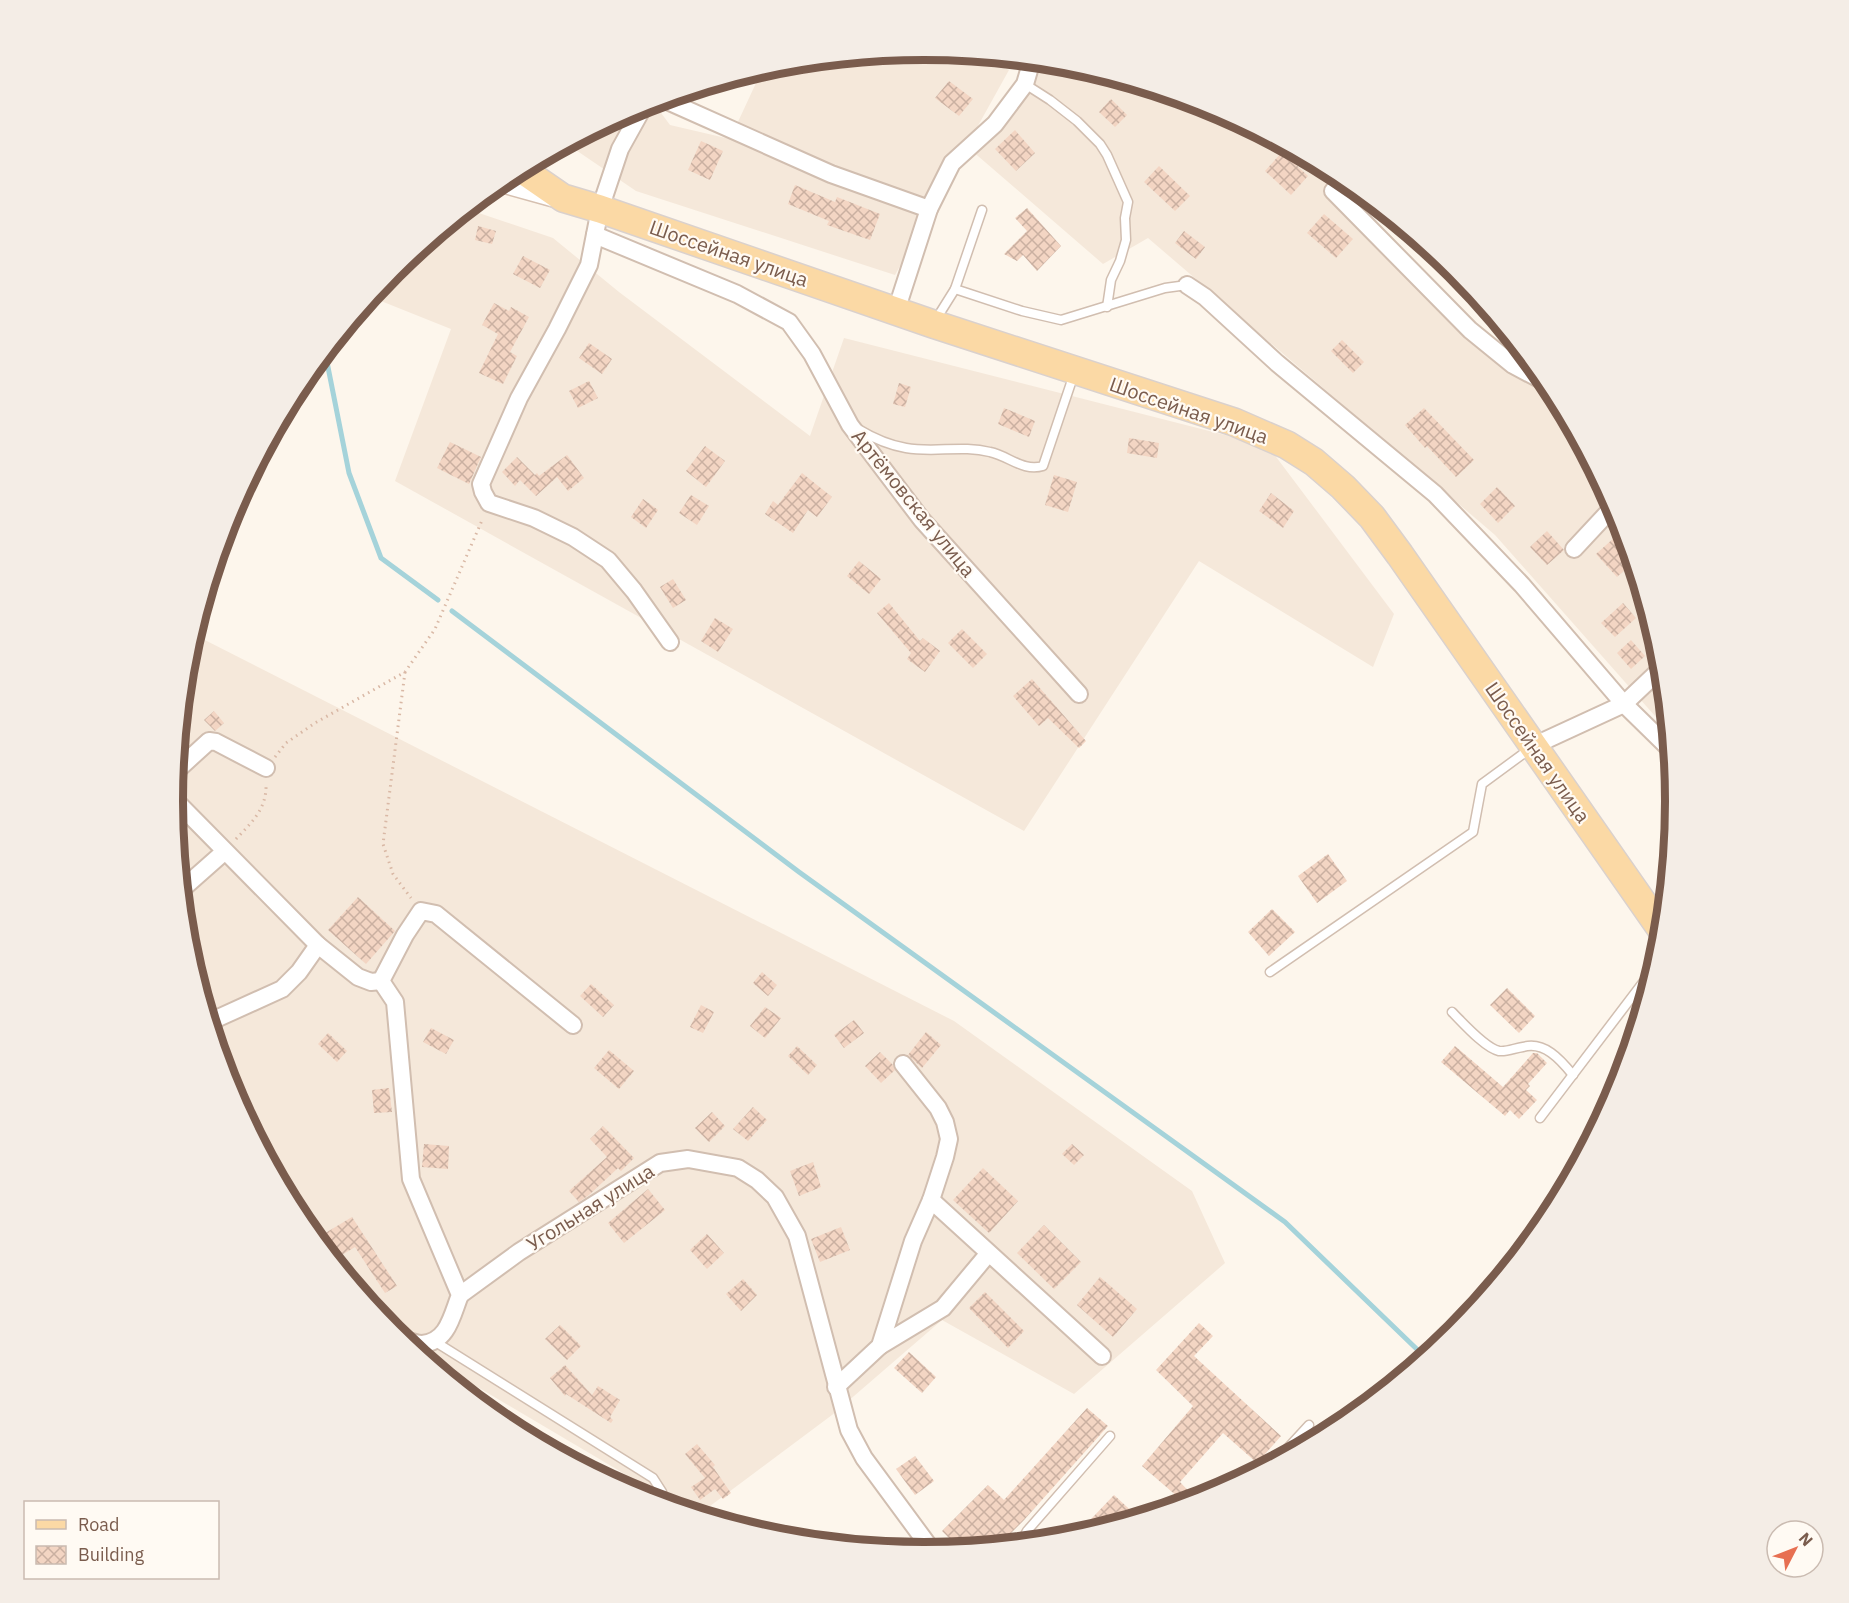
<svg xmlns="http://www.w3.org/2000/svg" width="1849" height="1603" font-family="'IBM Plex Sans',sans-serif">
	<defs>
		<pattern id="building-cross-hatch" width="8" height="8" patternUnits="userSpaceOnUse" patternTransform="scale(1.5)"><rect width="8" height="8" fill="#f3d5c3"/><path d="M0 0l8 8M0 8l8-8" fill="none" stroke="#cab0a1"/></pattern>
	</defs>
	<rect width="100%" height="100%" fill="#fdf6ec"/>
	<g fill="#f5e8da">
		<path d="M925,50l44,4 40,16 -114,205 -259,-84 -69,-47 70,-37 16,-5 17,23 60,14 33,-71 15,-4z"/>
		<path d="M1040,61l32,3 141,43 95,51 208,213 40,23 63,120 43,141 8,78 -175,-198 -347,-297 -45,26 -132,-114z"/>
		<path d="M467,209l86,29 66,54 191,144 34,-98 424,108 126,168 -21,53 -174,-106 -175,270 -629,-350 56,-152 -80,-32 22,-27z"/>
		<path d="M193,634l761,387 238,170 33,72 -151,131 -132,-74 -110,95 -134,100 -9,-3 -279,-165 -17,-14 -94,-114 -69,-130 -43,-141 -14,-147 14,-147z"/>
	</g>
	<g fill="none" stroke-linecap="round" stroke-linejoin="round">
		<g stroke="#a5d3da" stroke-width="5">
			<path d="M325,352l24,121 32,85 57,42"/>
			<path d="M452,611l347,261 486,350 141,136"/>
		</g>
	</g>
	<g fill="url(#building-cross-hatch)">
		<path d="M949,81l24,18 -14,17 -24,-18z"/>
		<path d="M1111,99l16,16 -12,12 -16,-15z"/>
		<path d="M1015,130l20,23 -19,18 -21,-22z"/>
		<path d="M701,141l22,10 -13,29 -22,-10z"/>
		<path d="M1282,152l26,24 -17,19 -26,-24z"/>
		<path d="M1159,166l31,30 -15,15 -31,-29z"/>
		<path d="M795,185l40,17 2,-5 43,17 -10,26 -43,-15 2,-4 -41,-17z"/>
		<path d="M1027,208l34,38 -24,25 -14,-16 -6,6 -13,-7 23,-23 -12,-13z"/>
		<path d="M1324,214l29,25 -17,19 -29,-25z"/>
		<path d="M478,226l18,5 -4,13 -17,-4z"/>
		<path d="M1184,231l21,16 -9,12 -21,-16z"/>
		<path d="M523,256l27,14 -10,18 -27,-14z"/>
		<path d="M494,303l15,8 2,-4 18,10 -19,35 7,4 -14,28 -24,-11 19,-39 -16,-9z"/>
		<path d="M1342,340l22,22 -11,11 -22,-22z"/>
		<path d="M589,343l23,16 -10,15 -23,-16z"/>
		<path d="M589,381l9,17 -20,10 -9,-17z"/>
		<path d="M899,383l12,4 -6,20 -12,-3z"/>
		<path d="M1004,408l31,13 -6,16 -31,-13z"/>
		<path d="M1424,408l50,52 -18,17 -29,-31 -2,2 -20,-23z"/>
		<path d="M1129,438l30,5 -2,15 -30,-5z"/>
		<path d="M450,442l31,15 -12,27 -32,-16z"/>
		<path d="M705,446l20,15 -19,26 -20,-16z"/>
		<path d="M567,455l17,23 -16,13 -11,-14 -21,19 -16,-16 -5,6 -13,-14 15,-15 18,18 2,-2 2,3z"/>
		<path d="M802,473l30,24 -15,20 -9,-7 -15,23 -28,-19 8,-13 5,4z"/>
		<path d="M1054,475l23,7 -9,30 -23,-7z"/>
		<path d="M1497,487l18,19 -17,17 -18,-19z"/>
		<path d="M1271,493l23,18 -11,17 -24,-17z"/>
		<path d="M691,495l18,11 -12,19 -18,-12z"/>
		<path d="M643,499l15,11 -12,18 -15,-11z"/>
		<path d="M1624,529l10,33 -17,15 -21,-23z"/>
		<path d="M1547,531l17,19 -17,15 -17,-18z"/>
		<path d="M859,561l22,18 -12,15 -22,-18z"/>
		<path d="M673,579l13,21 -13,8 -13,-21z"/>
		<path d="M889,603l31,38 3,-3 17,13 -15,21 -18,-13 4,-6 -34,-40z"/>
		<path d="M1623,603l13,15 -21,19 -14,-14z"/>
		<path d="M715,618l18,11 -15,23 -17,-11z"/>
		<path d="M962,629l25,25 -14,14 -25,-25z"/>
		<path d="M1631,640l14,16 -14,13 -14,-16z"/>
		<path d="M1032,679l54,62 -7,7 -31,-30 -9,8 -26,-30z"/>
		<path d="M214,711l10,12 -9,8 -11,-11z"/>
		<path d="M1328,854l19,27 -30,22 -19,-27z"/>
		<path d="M358,897l37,34 -29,33 -38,-34z"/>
		<path d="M1272,909l23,23 -26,24 -21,-24z"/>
		<path d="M762,972l15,13 -9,11 -15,-13z"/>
		<path d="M591,984l23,21 -11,12 -23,-21z"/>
		<path d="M1507,988l28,28 -16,17 -29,-28z"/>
		<path d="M701,1005l13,7 -11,21 -13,-6z"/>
		<path d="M765,1007l16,11 -16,20 -15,-12z"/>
		<path d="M854,1020l10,13 -20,15 -10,-13z"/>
		<path d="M431,1028l23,12 -8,14 -23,-12z"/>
		<path d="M926,1032l15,13 -19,23 -14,-13z"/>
		<path d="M328,1033l19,18 -10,11 -19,-18z"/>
		<path d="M797,1046l20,19 -9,10 -20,-19z"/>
		<path d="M1455,1046l48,41 30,-34h4l10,10 -19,21 2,2 -4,4 11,10 -18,19 -9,-9 -5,6 -64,-54z"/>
		<path d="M609,1050l25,21 -15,18 -25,-21z"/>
		<path d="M880,1052l13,13 2,5 -14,13 -16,-17z"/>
		<path d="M389,1088l3,24 -18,1 -2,-23z"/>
		<path d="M753,1107l14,13 -19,21 -15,-12z"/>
		<path d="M712,1112l13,14 -16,16 -14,-14z"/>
		<path d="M603,1126l31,32 -13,13 -3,-3 -29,27 -10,7 -10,-11 38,-34 -17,-18z"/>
		<path d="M424,1144l25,2 -1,23 -26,-2z"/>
		<path d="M1072,1144l12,11 -10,10 -12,-11z"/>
		<path d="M813,1162l8,25 -22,9 -9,-25z"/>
		<path d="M983,1168l35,33 -29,32 -36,-33z"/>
		<path d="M648,1189l17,21 -41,33 -16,-20z"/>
		<path d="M352,1217l45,69 -12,7 -30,-46 -18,11 -15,-23z"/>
		<path d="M1044,1225l37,37 -27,27 -37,-36z"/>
		<path d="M841,1227l9,23 -30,12 -9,-23z"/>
		<path d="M707,1234l17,19 -17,16 -17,-19z"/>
		<path d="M1100,1277l37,32 -24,28 -36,-32z"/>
		<path d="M743,1279l14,16 -16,16 -15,-17z"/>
		<path d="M985,1292l39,39 -16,17 -39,-40z"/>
		<path d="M1199,1323l14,13 -19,20 87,80 -24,27 -34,-30 -43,49 18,19 -12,3 -44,-38 51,-60 -37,-36z"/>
		<path d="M560,1325l21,21 -14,14 -22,-21z"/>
		<path d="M909,1352l27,25 -14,16 -28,-25z"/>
		<path d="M565,1365l27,30 6,-9 22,14 -10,17 3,3 -2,3 -45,-29 -1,2 -15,-18z"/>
		<path d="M1087,1408l21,18 -84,94 -26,26 -37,4 -19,-19 46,-46 16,15z"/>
		<path d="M697,1444l18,21 -2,2 18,26 -8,6 -8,-10 -15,11 -9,-13 14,-9 -20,-24z"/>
		<path d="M915,1456l19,25 -19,14 -19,-26z"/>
		<path d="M1114,1495l25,23 -67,21z"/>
	</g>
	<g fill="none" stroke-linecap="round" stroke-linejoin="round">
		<defs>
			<g id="service">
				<path d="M1025,84l25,16 27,21 23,23 7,11 21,47 -3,16 1,22 -6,21 -9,19 -4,27"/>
				<path d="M955,289l67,22 39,9 104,-32 22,-3"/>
				<path d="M935,321l20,-32 27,-79"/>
				<path d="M858,429c15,9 30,16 48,19 28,5 56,-3 84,4 19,4 33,20 53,14l31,-92"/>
				<path d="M1270,972l203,-140 9,-48 49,-36"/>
				<path d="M1452,1012c11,11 33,36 47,39 8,1 16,-3 24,-4 21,-6 37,12 50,28"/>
				<path d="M1540,1118l117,-154"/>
				<path d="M434,1341l219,137 9,14 -2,11"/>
				<path d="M1274,1463l35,-38"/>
				<path d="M1020,1544l7,-13 83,-95"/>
			</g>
			<g id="minor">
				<path d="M663,99l168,75 98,35"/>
				<path d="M645,104l-25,45 -20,60 -11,56 -32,64 -38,69 -38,86 2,8 6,11 45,15 39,19 35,23 26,31 36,51"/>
				<path d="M1333,191l137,139 43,35 38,20"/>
				<path d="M595,235l142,59 52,28 23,32 38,71 72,95 157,174"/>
				<path d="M1187,285l18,12 72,66 158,131 87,91 102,119 47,46"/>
				<path d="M896,311l33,-102 23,-46 43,-39 30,-40 7,-24"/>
				<path d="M1574,549l41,-44"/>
				<path d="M1533,746l91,-42 39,-37"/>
				<path d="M175,772l34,-31 7,1 50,26"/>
				<path d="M173,798l145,147 40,32 13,5 10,-1"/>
				<path d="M181,890l43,-38"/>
				<path d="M210,1025l8,-7 64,-29 17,-17 19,-27"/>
				<path d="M931,1200l171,156"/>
				<path d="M460,1295l59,-43 141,-89 28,-4 50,9 19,12 18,17 22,39 52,194 15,28 70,95"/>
				<path d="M399,1338c7,2 16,6 23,6 26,-2 30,-29 38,-49l-49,-116 -16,-177 -14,-21 24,-46 16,-24 15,3 137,111"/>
				<path d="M880,1346l63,-38 45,-54"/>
				<path d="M836,1387l44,-41 33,-105 18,-41 14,-43 4,-18 -4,-17 -7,-14 -35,-44"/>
			</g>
			<path id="secondary" d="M502,180l50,14"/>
			<path id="primary" d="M521,169l42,29 37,11 333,115 301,98 53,23 27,17 29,25 29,30 28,38 264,378"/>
		</defs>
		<use href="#service" stroke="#d1beb0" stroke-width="11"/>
		<use href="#minor" stroke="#d1beb0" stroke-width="20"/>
		<use href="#secondary" stroke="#d6c0b0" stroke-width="27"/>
		<use href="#primary" stroke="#dad1cd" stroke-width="30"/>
		<g stroke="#d9b8a5" stroke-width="3" stroke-dasharray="1.5 4.5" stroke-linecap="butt">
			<path d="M405,672l-22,172 10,30 18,24"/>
			<path d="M275,757l11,-14 29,-20 90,-51 30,-43 48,-111"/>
			<path d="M236,839c15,-16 31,-30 30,-55"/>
		</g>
		<use href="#service" stroke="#fff" stroke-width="8"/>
		<use href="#minor" stroke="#fff" stroke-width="16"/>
		<use href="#secondary" stroke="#fff" stroke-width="24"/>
		<use href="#primary" stroke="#fbd9a5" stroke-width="27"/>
	</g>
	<g text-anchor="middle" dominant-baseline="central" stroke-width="4.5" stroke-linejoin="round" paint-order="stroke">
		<g font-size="20" fill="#7a5c4d" stroke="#fffaf3">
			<text transform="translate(729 253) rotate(19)">Шоссейная улица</text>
			<text transform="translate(1189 410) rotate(19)">Шоссейная улица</text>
			<text transform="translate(914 503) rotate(51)">Артёмовская улица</text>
			<text transform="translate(1538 752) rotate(55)">Шоссейная улица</text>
			<text transform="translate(590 1207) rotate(-32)">Угольная улица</text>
		</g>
	</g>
	<path d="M0 0H1849V1603H0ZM183 801a741 741 0 1 1 1482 0a741 741 0 1 1-1482 0Z" fill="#f4ede6" fill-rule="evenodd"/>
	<path fill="none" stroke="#7a5c4d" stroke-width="8" d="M183 801a741 741 0 1 1 1482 0a741 741 0 1 1-1482 0Z"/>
	<rect x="24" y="1501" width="195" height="78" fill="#fffaf3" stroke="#cabbb1" stroke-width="1.5"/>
	<rect x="36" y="1520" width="30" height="9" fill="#fbd9a5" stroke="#cabbb1" stroke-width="1.5"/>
	<text x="78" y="1531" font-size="18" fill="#7a5c4d">Road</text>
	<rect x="36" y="1546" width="30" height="18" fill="url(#building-cross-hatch)" stroke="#cabbb1" stroke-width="1.5"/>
	<text x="78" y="1561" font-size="18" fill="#7a5c4d">Building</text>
	<g transform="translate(1795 1549) rotate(48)"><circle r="28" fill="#fffaf3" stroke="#cabbb1" stroke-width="1.5"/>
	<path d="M0-4.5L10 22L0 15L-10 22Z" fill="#e76f51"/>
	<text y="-9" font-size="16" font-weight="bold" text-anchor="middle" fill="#7a5c4d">N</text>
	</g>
</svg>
